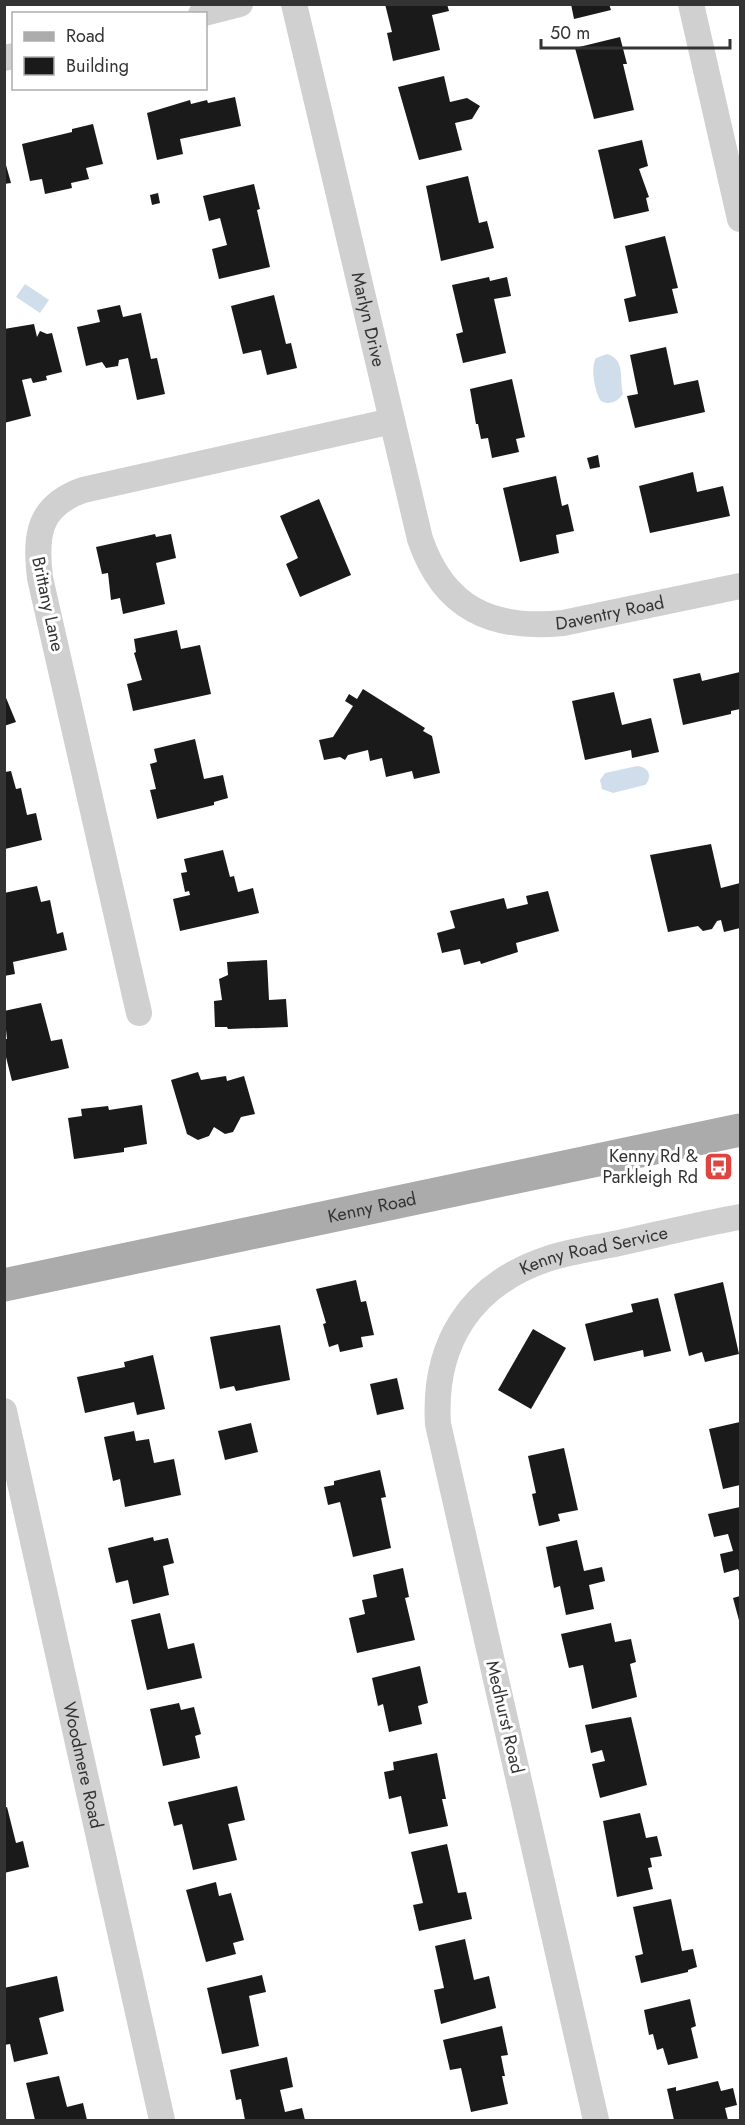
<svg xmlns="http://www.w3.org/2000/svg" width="745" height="2125" font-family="Jost,sans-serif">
	<rect width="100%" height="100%" fill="#fff"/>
	<g fill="#d0deec">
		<path d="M25,284l24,16 -9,13 -24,-16z"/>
		<path d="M607,354c19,6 12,24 16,40 -5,7 -13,12 -22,7 -6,-8 -11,-34 -5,-43z"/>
		<path d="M637,766c12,1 16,11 8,19l-32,8 -11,-4 -2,-9 5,-7z"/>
	</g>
	<g fill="#1a1a1a">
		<path d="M385,4h62l2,7 -17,4 8,35 -47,11 -6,-28 5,-1z"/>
		<path d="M571,4h38l2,6 -37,9z"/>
		<path d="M620,37l7,27h-4l11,46 -40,9 -19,-71z"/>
		<path d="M444,76l6,26 17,-4 13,8 -8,13 -17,4 7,27 -43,10 -21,-73z"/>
		<path d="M235,97l6,29 -61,13 3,15 -26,6 -10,-47 43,-13 1,4 16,-4 1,3z"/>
		<path d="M93,124l10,40 -17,4 3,11 -18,4 1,5 -27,6 -3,-15 -12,2 -8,-37 50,-12v-3z"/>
		<path d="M642,140l6,26 -9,3 10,28 -3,1 3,13 -35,8 -16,-69z"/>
		<path d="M4,158l7,25 -7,1z"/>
		<path d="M468,176l11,47 8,-2 7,27 -53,13 -15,-75z"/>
		<path d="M254,184l6,25 -3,1 13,57 -51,12 -7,-30 15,-4 -7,-27 -11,3 -6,-25z"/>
		<path d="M158,193l2,10 -8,2 -2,-10z"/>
		<path d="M665,236l13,52 -6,1 6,24 -49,9 -5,-23 12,-3 -11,-50z"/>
		<path d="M489,277l1,4 17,-4 4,19 -17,3 12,54 -43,10 -7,-29 7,-2 -11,-47z"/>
		<path d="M274,295l12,49 5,-1 6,25 -30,7 -6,-25 -18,4 -12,-48z"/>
		<path d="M120,305l3,12 18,-4 10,46 6,-1 8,36 -28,6 -9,-42 -9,2 -1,6 -12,2 -4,-6 -16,4 -9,-39 23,-5 -3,-12z"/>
		<path d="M34,324l3,13 3,-6 7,3 5,-1 10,39 -16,4 1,4 -14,3 -2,-5 -9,2 9,36 -27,7v-94z"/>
		<path d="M666,347l8,38 24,-5 7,32 -70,16 -8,-32 11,-2 -8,-39z"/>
		<path d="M512,379l13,58 -9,2 3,13 -27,6 -4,-20 -7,1 -3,-15h-2l-6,-35z"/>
		<path d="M598,455l2,12 -10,2 -3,-11z"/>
		<path d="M693,472l4,20 26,-6 7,30 -80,17 -11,-47z"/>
		<path d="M556,476l6,30 6,-2 6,27 -18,4 3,18 -39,9 -17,-74z"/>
		<path d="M319,499l32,76 -51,22 -14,-33 12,-6 -18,-42z"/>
		<path d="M155,534l1,3 15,-3 5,24 -20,5 9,41 -42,10 -3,-16 -9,2 -3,-27 -6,1 -6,-27z"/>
		<path d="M177,630l4,19 19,-4 11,49 -78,17 -6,-27 15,-4 -8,-27 2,-1 -2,-13z"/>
		<path d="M740,672v37l-9,2v3l-48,11 -10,-46 27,-6 2,8z"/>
		<path d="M363,689l62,39 -2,3 9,5 8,37 -26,6 -2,-8 -26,6 -4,-19 -12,3 -2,-11 -20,5 -3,5 -5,-3 -16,3 -5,-20 14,-3 20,-31 -8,-5 4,-7 8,5z"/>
		<path d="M614,692l8,33 29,-7 8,34 -27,6 -1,-8 -46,10 -13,-59z"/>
		<path d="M4,693l12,29 -12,4z"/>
		<path d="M195,739l9,40 19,-4 5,23 -14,4v3l-57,14 -7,-29 6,-1 -6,-25 7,-2 -3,-13z"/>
		<path d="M11,771l5,18 5,-1 6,27 9,-2 6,27 -37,9v-77z"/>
		<path d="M711,844l10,44 19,-5v45l-16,4 -3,-12 -4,1 -5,8 -9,2 -5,-5 -30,6 -18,-77z"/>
		<path d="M223,850l7,27 4,-1 4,16 15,-4 6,25 -79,18 -7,-32 17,-4 -1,-4 -4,1 -4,-19 6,-1 -3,-13z"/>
		<path d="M37,886l4,16 9,-2 7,34 6,-2 4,18 -54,12 2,12 -11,2v-83z"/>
		<path d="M548,891l11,40 -43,12 2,9 -37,12 -1,-3 -16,4 -4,-16 -18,4 -5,-20 18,-5 -5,-17 54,-13 3,11 21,-5 -2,-8z"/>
		<path d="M267,960l2,40 17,-1 2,28 -60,2 -1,-2h-12l-1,-26 8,-1 -3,-21 9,-4 -1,-13z"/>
		<path d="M41,1003l10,38 11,-2 7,29 -57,13 -8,-32v-10h3l-3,-28z"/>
		<path d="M198,1072l3,8 25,-4 1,5 17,-5 11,38 -14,3 -8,15 -8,2 -11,-7 -5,9 -11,4 -11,-6 -16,-54z"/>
		<path d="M142,1105l5,39 -23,4v4l-50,7 -6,-41 14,-2 -1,-7 27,-3 1,4z"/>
		<path d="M356,1280l5,22 5,-1 8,34 -13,2 2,10 -23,5 -2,-8 -9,3 -6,-23 3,-1 -10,-34z"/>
		<path d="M723,1282l16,72 -34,8 -3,-10 -13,4 -15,-62z"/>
		<path d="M658,1298l13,53 -27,6 -1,-7 -49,11 -9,-37 48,-12 -2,-8z"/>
		<path d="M280,1325l10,55 -54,11 -2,-5 -14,3 -10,-52z"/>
		<path d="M533,1329l33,19 -35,61 -33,-19z"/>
		<path d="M153,1355l12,54 -28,6 -3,-13 -49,11 -8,-36 48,-10 -1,-5z"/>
		<path d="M397,1378l7,31 -27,6 -7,-31z"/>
		<path d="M740,1422v63l-17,4 -14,-60z"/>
		<path d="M251,1423l7,29 -33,8 -7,-29z"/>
		<path d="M134,1431l2,10 13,-2 5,24 20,-4 7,36 -56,12 -5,-28 -7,2 -9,-44z"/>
		<path d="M564,1448l14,62 -20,4 2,7 -21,5 -7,-32 4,-1 -8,-37z"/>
		<path d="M380,1470l6,27 -5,1 10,50 -38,9 -13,-55 -12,3 -4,-18 10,-2v-4z"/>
		<path d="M740,1507v67l-2,-5 -14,4 -4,-19 13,-3 -5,-17 -14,3 -6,-23z"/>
		<path d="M153,1537l1,4 14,-3 6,25 -11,3 6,29 -36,9 -5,-24 -12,3 -8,-35z"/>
		<path d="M577,1540l7,31 18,-4 3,14 -16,4 5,24 -28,6 -6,-29 -6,2 -8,-41z"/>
		<path d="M403,1568l6,29 -4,1 10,42 -58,13 -8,-35 16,-4 -3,-14 15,-3 -4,-22z"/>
		<path d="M740,1596v28l-7,-26z"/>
		<path d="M160,1613l8,36 26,-6 8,35 -55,12 -16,-70z"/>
		<path d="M611,1623l4,19 16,-3 5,23 -6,2 7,33 -45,12 -9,-44 -14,3 -8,-34z"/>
		<path d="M420,1666l8,37 -10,3 4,18 -33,8 -6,-28 -5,2 -6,-28z"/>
		<path d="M179,1703l2,7 13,-3 7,27 -6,2 5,22 -37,8 -13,-57z"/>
		<path d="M631,1717l16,68 -47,13 -8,-34 13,-3 -3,-11 -11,3 -6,-28z"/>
		<path d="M437,1753l9,46h-4l6,27 -39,8 -8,-38 -12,3 -5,-27 10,-2 -1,-8z"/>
		<path d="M237,1786l8,34 -17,4 9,36 -44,10 -11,-46 -8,2 -6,-24z"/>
		<path d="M7,1807l9,36 7,-2 6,26 -25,6v-65z"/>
		<path d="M640,1813l6,25 11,-2 5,20 -12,2 2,9 -4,1 5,21 -36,8 -14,-76z"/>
		<path d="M447,1844l11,49 8,-1 6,27 -53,12 -6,-26 10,-2 -12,-51z"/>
		<path d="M216,1882l3,14 12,-3 13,47 -11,3 3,11 -30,8 -20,-72z"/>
		<path d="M671,1899l11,52 11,-2 4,18 -9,3v2l-47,11 -6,-27 8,-2 -10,-47z"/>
		<path d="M465,1939l9,41 15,-4 7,32 -55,16 -7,-34 10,-2 -9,-42z"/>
		<path d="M262,1975l4,17 -17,4 10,50 -37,8 -15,-66z"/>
		<path d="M57,1976l7,35 -25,7 9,36 -34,8 -4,-18 -6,1v-57z"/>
		<path d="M690,1999l6,27 -5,2 7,30 -30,7 -5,-17 -6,2 -4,-16 -4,1 -5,-25z"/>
		<path d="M502,2026l6,29 -7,1 4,20h-3l6,28 -37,8 -10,-44 -11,2 -7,-30z"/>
		<path d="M287,2057l6,30 -13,3 5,22 17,-4 3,12h-60l-4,-21 -5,1 -6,-30z"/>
		<path d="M59,2076l8,31 16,-4 4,17h-52l-9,-37z"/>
		<path d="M718,2081l3,10 12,-3 4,17 -12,3 3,12h-54l-7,-31 9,-2v4z"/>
	</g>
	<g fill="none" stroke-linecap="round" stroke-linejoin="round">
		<g stroke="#d0d0d0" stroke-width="26">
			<path id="s1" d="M294,4l126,535c24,70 72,91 143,84l177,-37"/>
			<path d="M691,4l49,215"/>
			<path d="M201,14l39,-10"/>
			<path d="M4,58l10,-2"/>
			<path d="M139,1013l-99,-435c-5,-43 -2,-72 43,-88l309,-69"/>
			<path id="s2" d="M4,1411l158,709"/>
			<path id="s3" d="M596,2120l-158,-696c-5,-80 32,-139 109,-165 23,-8 49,-11 72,-16 41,-9 81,-19 121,-26"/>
		</g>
		<path stroke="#ababab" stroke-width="33" id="s4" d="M4,1285l736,-155"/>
	</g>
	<defs>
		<symbol id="bus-square" viewBox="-11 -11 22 22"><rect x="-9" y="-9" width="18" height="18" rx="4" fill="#de4440" stroke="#fff"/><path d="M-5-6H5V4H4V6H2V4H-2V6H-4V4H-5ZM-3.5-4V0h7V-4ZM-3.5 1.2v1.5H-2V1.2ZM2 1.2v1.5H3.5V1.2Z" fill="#fff"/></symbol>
	</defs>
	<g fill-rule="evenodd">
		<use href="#bus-square" x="702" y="1150" width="33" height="33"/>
	</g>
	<g text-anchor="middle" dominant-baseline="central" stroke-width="6" stroke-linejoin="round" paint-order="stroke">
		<g font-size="18" fill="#333" stroke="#fff">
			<text stroke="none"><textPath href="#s1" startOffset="324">Marlyn Drive</textPath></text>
			<text transform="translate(48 604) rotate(78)">Brittany Lane</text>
			<text stroke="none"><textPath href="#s1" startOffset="780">Daventry Road</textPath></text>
			<text stroke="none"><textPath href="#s4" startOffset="376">Kenny Road</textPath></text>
			<text stroke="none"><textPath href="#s3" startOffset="976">Kenny Road Service</textPath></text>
			<text transform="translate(505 1717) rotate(77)">Medhurst Road</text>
			<text stroke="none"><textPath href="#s2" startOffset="363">Woodmere Road</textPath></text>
		</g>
		<g font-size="18" fill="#333" stroke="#fff" text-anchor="end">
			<text x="698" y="1156">Kenny Rd &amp;<tspan x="698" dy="21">Parkleigh Rd</tspan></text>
		</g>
	</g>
	<rect width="745" height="2125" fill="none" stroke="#333333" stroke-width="12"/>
	<rect x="12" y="12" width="195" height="78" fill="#ffffff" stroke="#adadad" stroke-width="1.5"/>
	<rect x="24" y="32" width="30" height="9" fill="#ababab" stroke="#adadad" stroke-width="1.5"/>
	<text x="66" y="42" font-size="18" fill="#333333">Road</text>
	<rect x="24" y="57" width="30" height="18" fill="#1a1a1a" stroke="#adadad" stroke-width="1.5"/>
	<text x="66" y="72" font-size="18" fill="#333333">Building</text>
	<path d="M541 39v9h189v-9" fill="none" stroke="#333333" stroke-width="3"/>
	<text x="550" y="39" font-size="18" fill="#333333" stroke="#ffffff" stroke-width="4.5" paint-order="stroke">50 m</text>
</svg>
